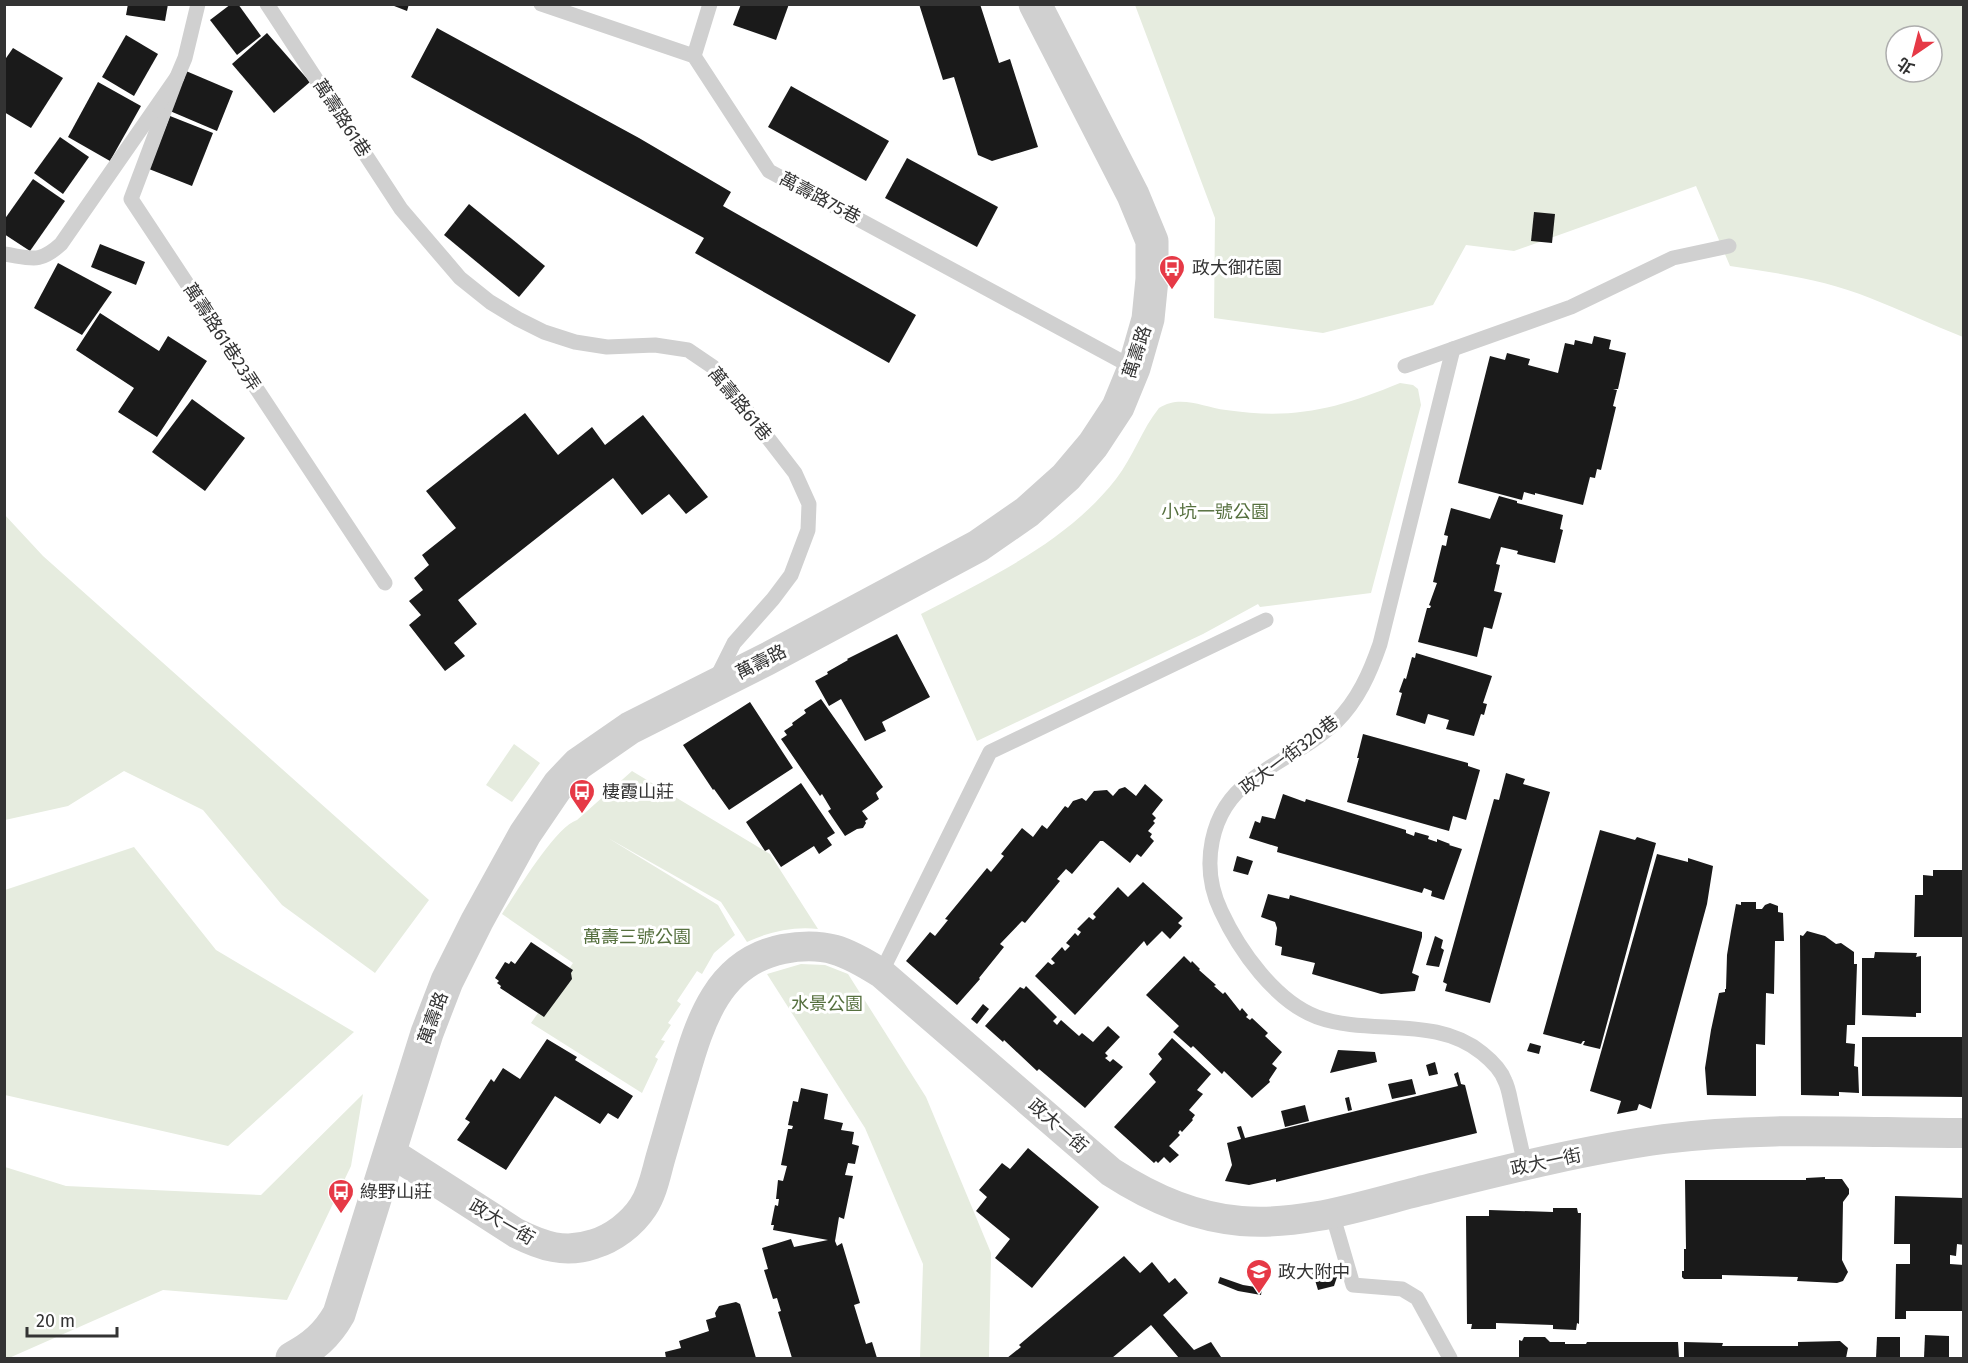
<svg xmlns="http://www.w3.org/2000/svg" width="1968" height="1363" font-family="'Fira Sans','Noto Sans TC',sans-serif">
	<rect width="100%" height="100%" fill="#fff"/>
	<g fill="#e6ecdf" fill-rule="evenodd">
		<path d="M1135,5h828v332c-31,-12 -62,-27 -93,-39 -44,-18 -93,-25 -140,-32l-34,-80 -182,65 -48,-6 -33,60 -110,28 -109,-15 1,-100zM1896,36h36v36h-36z"/>
		<path d="M1400,383l13,2 5,4 3,16 -50,188 -111,14 -2,-3 -55,30 -226,107 -56,-127c70,-37 146,-72 195,-135 17,-22 26,-50 43,-71 21,-14 44,-1 67,2 68,10 111,-1 174,-27z"/>
		<path d="M4,514l39,42 386,344 -54,73 -93,-68 -79,-95 -79,-39 -56,35 -63,14z"/>
		<path d="M514,744l26,19 -28,39 -26,-17z"/>
		<path d="M632,771l138,83 48,75c-24,-3 -50,3 -71,13l-26,-40 -113,-64 110,67 17,30 -21,18 -12,21 -5,-3 -20,30 4,3 -13,19 3,2 -10,15 4,1 -10,16 3,2 -16,34 -111,-70 42,-60 -71,-49c14,-21 53,-87 75,-94z"/>
		<path d="M134,847l82,103 138,82 -126,114 -223,-51v-205z"/>
		<path d="M801,964l24,1 23,9 78,123 65,156 -2,105h-69l3,-94 -58,-136 -98,-154z"/>
		<path d="M363,1094l-12,72 -64,134 -124,-10 -154,68h-4v-191l61,19 195,9z"/>
	</g>
	<g fill="#1a1a1a">
		<path d="M128,4h40l-3,17 -39,-6z"/>
		<path d="M231,4h7l23,32 -24,19 -27,-35z"/>
		<path d="M389,4h20l-2,7z"/>
		<path d="M741,4h48l-13,36 -43,-15z"/>
		<path d="M919,4h61l19,59 11,-4 28,88 -46,14 -14,-6 -24,-78 -11,3z"/>
		<path d="M437,28l202,110 92,54 -8,14 193,109 -27,48 -194,-110 9,-15 -293,-161z"/>
		<path d="M267,33l43,49 -36,31 -42,-49z"/>
		<path d="M126,35l32,19 -24,42 -32,-19z"/>
		<path d="M13,48l50,30 -32,50 -27,-16v-51z"/>
		<path d="M186,71l47,20 -16,40 -47,-20z"/>
		<path d="M98,82l43,24 -31,55 -42,-24z"/>
		<path d="M791,86l98,55 -23,40 -98,-54z"/>
		<path d="M170,116l43,17 -21,53 -43,-17z"/>
		<path d="M60,137l29,20 -26,37 -29,-21z"/>
		<path d="M907,158l91,49 -21,40 -92,-49z"/>
		<path d="M33,179l32,22 -35,50 -26,-17v-14z"/>
		<path d="M469,204l76,62 -26,31 -75,-62z"/>
		<path d="M1534,212l21,2 -3,29 -21,-2z"/>
		<path d="M100,244l45,18 -9,23 -45,-18z"/>
		<path d="M58,263l54,29 -30,43 -48,-27z"/>
		<path d="M100,313l59,38 9,-15 39,25 -50,76 -39,-25 16,-24 -58,-38z"/>
		<path d="M1594,336l17,4 -2,9 17,4 -8,36h-5l4,1 -4,16 3,1 -15,63 -4,-1 -2,9 -5,-1 -7,28 -48,-12v2l-11,-3 -2,8 -64,-17 32,-127 15,4 2,-7 23,6 -2,6 30,8 7,-30 9,2 1,-5 17,4z"/>
		<path d="M192,399l53,39 -40,53 -53,-39z"/>
		<path d="M525,413l33,42 34,-28 13,18 38,-30 65,82 -22,17 -17,-20 -27,21 -29,-37 -155,122 19,24 -23,19 11,13 -20,15 -36,-46 12,-10 -12,-14 14,-11 -9,-12 15,-13 -7,-10 34,-27 -30,-37z"/>
		<path d="M1499,496l18,5v2l46,12 -3,14 3,1 -8,33 -38,-9 1,-3 -17,-4 -5,17 4,1 -6,26 8,2 -10,36 -8,-2 -7,30 -59,-15 9,-34h3l1,-2 -2,-1 8,-22 -4,-1 9,-37 4,1 2,-10 -4,-1 7,-27 39,11z"/>
		<path d="M897,634l33,63 -48,25 4,9 -21,10 -24,-42 -12,7 -14,-25 13,-7 -1,-2 21,-12 -1,-1z"/>
		<path d="M1416,653l76,23 -9,27 4,1 -3,11 -3,-1 -7,22 -28,-7 3,-9 -21,-6 -3,10 -29,-9 6,-22 -3,-1 5,-14 2,1 6,-22 3,1z"/>
		<path d="M821,699l62,88 -7,6 3,6 -17,12 6,8 -3,2 1,2 -3,5 -6,1 -12,7 -17,-25 3,-2 -9,-15 -2,2 -39,-57 6,-4 -3,-4 9,-6 -1,-2 14,-10 -2,-3z"/>
		<path d="M750,702l43,66 -64,42 -15,-21 -1,1 -30,-45z"/>
		<path d="M1363,734l105,29v3l12,4 -14,50 -13,-4 -4,15 -102,-29 12,-44h-2z"/>
		<path d="M1506,773l19,6 -2,5 27,8 -60,211 -45,-12 2,-7 -4,-2 51,-183 5,1z"/>
		<path d="M801,783l34,50 -8,5 5,7 -13,9 -5,-8 -33,21 -12,-18 -4,2 -19,-29z"/>
		<path d="M1145,784l18,16 -11,14 4,4 -3,3 2,2 -7,8 4,3 -2,3 4,4 -13,16 -4,-3 -7,9 -27,-22h-3l-28,33 -6,-5 -9,10 3,2 -35,42 -3,-2 -22,23 4,3 -25,31 1,1 -23,26 -51,-44 24,-29 5,4 13,-16 -3,-1 42,-51 4,4 13,-16 -3,-2 21,-26 11,9 9,-12 5,4 18,-23 3,2 5,-7 9,-3 4,3 8,-10 13,-1 6,6 6,-7 6,-2 11,9z"/>
		<path d="M1283,794l22,8 1,-3 100,31v3l8,3 1,-4 14,4 -1,3 9,3v-3l13,5 -1,1 13,4 -18,51 -13,-4 1,-5 -8,-3 -2,5 -145,-41 1,-5 -29,-9 6,-17 5,2 2,-7 13,3z"/>
		<path d="M1600,830l35,10 2,-3 19,6 -56,206 -17,-4 2,-4h-2l-2,3 -38,-10z"/>
		<path d="M1657,854l31,8v-4l25,8 -6,38 -56,205 -12,-5 -2,6 -20,4 4,-13 -31,-10z"/>
		<path d="M1237,856l16,5 -5,14 -15,-4z"/>
		<path d="M1933,870h31v67h-50l1,-42h8v-20l10,1z"/>
		<path d="M1143,882l40,36 -5,5 4,3 -12,13 -8,-8 -15,15 -3,-5 -69,74 -40,-39 13,-14 4,3 3,-2 -4,-4 11,-12 3,4 5,-5 -4,-3 9,-10 3,3 3,-4 -4,-3 12,-12 4,3 3,-3 -3,-3 25,-27 10,10z"/>
		<path d="M1268,894l21,5 1,-4 132,37v5l-10,36 7,3 -4,15 -34,3 -69,-20 3,-11 -34,-8 1,-8 -7,-2 2,-17 -2,-6 -14,-5z"/>
		<path d="M1741,902h15v7h6l3,-4 5,-2 8,3v6l5,1 1,28h-9l-1,53 -8,-1 -1,52 -9,-1v52l-49,-1 -2,-27 6,-38 8,-37 6,-1v-3h1l1,-34 4,-24 5,-27 5,1z"/>
		<path d="M1807,931l18,5 11,8 5,-1 13,9v12h3l-2,61h-8l-1,18 9,1 -1,22 4,1 1,26 -20,-1v4l-38,-1 -1,-160 3,1z"/>
		<path d="M1435,936l8,4 -2,8 3,2 -5,17 -13,-2z"/>
		<path d="M531,942l42,28 -2,3 1,6 -28,38 -44,-29 1,-2 -4,-3 2,-2 -4,-3 10,-16 4,2 2,-3 4,3z"/>
		<path d="M1875,952l42,1 -1,4 5,-1v57h-5v4l-54,-2v-57h12z"/>
		<path d="M1184,956l7,7 1,-2 8,8 -1,1 17,15 -2,1 9,8 2,-2 15,19 2,-3 6,7 -2,2 4,3 2,-2 16,15 -3,3 17,16 -10,12 5,4 -8,12 1,2 -18,16 -28,-27 -2,3 -29,-28 -2,2 -18,-16 6,-6 -33,-31z"/>
		<path d="M1026,986l31,31 -4,4 4,4 4,-5 18,16 3,-3 11,9 15,-16 12,11 -15,16 3,3 -3,2 5,4 3,-3 10,8 -38,41 -46,-39 -2,2 -33,-31 -1,2 -18,-16 35,-39 4,2z"/>
		<path d="M983,1004l6,5 -12,15 -6,-5z"/>
		<path d="M1862,1037h102v60l-102,-1z"/>
		<path d="M1172,1038l39,36 -14,16 6,4 -14,16 6,5 -3,4 1,1 -11,12 -2,-2 -2,3 2,2 -11,11 10,9 -9,8 -6,-6 -6,6 -2,-2 -2,2 -40,-36 42,-45 -7,-8 13,-15 -4,-5z"/>
		<path d="M547,1039l30,18 -2,3 58,36 -15,23 -10,-6 -8,11 -45,-28 -49,74 -49,-30 13,-18 -5,-3 26,-40 3,3 9,-14 17,11z"/>
		<path d="M1530,1043l11,3 -2,8 -12,-3z"/>
		<path d="M1338,1050l37,2 2,10 -47,11z"/>
		<path d="M1435,1062l3,12 -9,2 -3,-11z"/>
		<path d="M1458,1072l3,12 4,1 12,48 -201,49v-3l-27,6 -24,-4 7,-16 -5,-22 14,-4 -4,-12 4,-1 4,12 213,-52 -4,-12z"/>
		<path d="M1412,1079l4,15 -24,5 -4,-15z"/>
		<path d="M801,1088l27,6 -4,25 19,4 -2,7 13,2 -2,12 7,2 -4,18 -7,-1 -3,12 8,1 -9,43 -5,-2 -4,24 2,5 5,-3 18,60 -6,2 12,39 6,-2 5,16h-85l-14,-46 3,-1 -4,-13 -4,1 -9,-29 4,-1 -6,-21 29,-9 3,8 34,-7 -55,-10 1,-5h-3l4,-20 3,1 1,-7h-3l2,-19 5,1 4,-15 -6,-1 7,-36h4l1,-3 -5,-1 5,-24 5,1z"/>
		<path d="M1349,1097l3,13 -4,1 -3,-13z"/>
		<path d="M1305,1105l4,16 -24,6 -4,-16z"/>
		<path d="M1028,1148l71,59 -67,81 -37,-30 15,-19 -34,-28 11,-14 -8,-7 23,-27 8,6z"/>
		<path d="M1825,1177v2h17l7,10v5l-6,8 -1,58 6,12 -5,9 -6,2 -40,-2 1,-4 -76,-2v4h-38l-2,-2v-6h2v-22h2l-1,-69h121v-2z"/>
		<path d="M1895,1196l69,2v47l-7,-1 -1,12 -6,-1v9l14,1v46h-58v8h-11l1,-55h14v-20h-16z"/>
		<path d="M1553,1208h24l1,5h3l-2,111 -2,-1 -1,7 -23,-1v-4l-57,-2v6h-25l1,-5h-5l-1,-108h23v-6l64,2z"/>
		<path d="M1124,1256l16,17 12,-11 17,21 6,-5 13,15 -25,22 31,35 17,-8 10,15 -3,1h-39l-28,-33 -39,33h-105l14,-11 -2,-2z"/>
		<path d="M1319,1265h8l8,5 2,7 -3,9 -16,4 -3,-10 -4,1 2,-11z"/>
		<path d="M1220,1277l23,8 19,3 -1,7 -23,-4 -20,-8z"/>
		<path d="M736,1302l4,2 16,54h-90l-1,-6 16,-4 -2,-7 30,-10 -3,-11 10,-3 -1,-4 4,-7z"/>
		<path d="M1925,1335l24,1v22h-25z"/>
		<path d="M1524,1337h21l5,5h15v2h21l1,-2h91l1,16h-160v-18l3,1z"/>
		<path d="M1877,1337h23v21h-24z"/>
		<path d="M1840,1341l8,7 -2,10h-162v-16l39,1 -1,3h76v-4z"/>
	</g>
	<g fill="none" stroke-linecap="round" stroke-linejoin="round">
		<g stroke="#d0d0d0" stroke-width="15">
			<path d="M267,4l134,205 59,69 30,24 28,17 26,13 31,10 32,5 48,-2 33,5 25,17 82,106 14,31 -1,26 -17,45 -18,24 -39,44 -18,36"/>
			<path d="M541,4l153,52 75,115 365,197"/>
			<path d="M694,56l16,-52"/>
			<path d="M177,77l-46,122 254,384"/>
			<path d="M4,254c28,4 35,10 57,-10l116,-167 8,-19 13,-54"/>
			<path d="M1453,349l-73,295c-10,29 -22,56 -44,78 -25,24 -59,38 -86,59 -41,30 -50,86 -29,130 18,39 54,90 96,106 53,19 119,-2 165,36 10,8 19,17 23,28 4,8 5,18 7,26 4,19 9,39 13,58"/>
			<path d="M1405,366l166,-59 102,-49 56,-12"/>
			<path d="M881,973l109,-221 276,-132"/>
			<path d="M1332,1213l21,72 49,4 15,9 33,60"/>
		</g>
		<path stroke="#d0d0d0" stroke-width="30" d="M390,1152l126,81c26,13 49,21 78,11 19,-6 38,-20 49,-37 10,-15 13,-34 18,-51 8,-27 15,-53 23,-79 16,-56 34,-115 99,-128 42,-8 63,2 98,24l230,199c40,26 82,45 130,49 61,5 120,-15 179,-30 80,-20 162,-41 244,-52 99,-13 200,-6 300,-6"/>
		<path stroke="#d0d0d0" stroke-width="33" d="M292,1358c21,-11 35,-23 47,-44l88,-281 20,-52 30,-60 48,-87 34,-50 19,-20 52,-36 137,-69 211,-113 49,-34 39,-35 27,-32 25,-38 16,-39 14,-49 4,-40v-38l-19,-46 -98,-191"/>
	</g>
	<defs>
		<symbol id="bus-pin" viewBox="-11 -11 22 30"><path d="M0 17L-7.5 6A9.5 9.5 0 1 1 7.5 6Z" fill="#e63946" stroke="#fff"/><path d="M-5-6H5V4H4V6H2V4H-2V6H-4V4H-5ZM-3.5-4V0h7V-4ZM-3.5 1.2v1.5H-2V1.2ZM2 1.2v1.5H3.5V1.2Z" fill="#fff"/></symbol>
		<symbol id="school-pin" viewBox="-11 -11 22 30"><path d="M0 17L-7.5 6A9.5 9.5 0 1 1 7.5 6Z" fill="#e63946" stroke="#fff"/><path d="M0-5L7-2L0 1L-7-2ZM-4 1L0 2.5L4 1V4Q0 6-4 4Z" fill="#fff"/></symbol>
	</defs>
	<g fill-rule="evenodd">
		<use href="#bus-pin" x="1157" y="253" width="30" height="40"/>
		<use href="#bus-pin" x="567" y="777" width="30" height="40"/>
		<use href="#bus-pin" x="326" y="1177" width="30" height="40"/>
		<use href="#school-pin" x="1244" y="1257" width="30" height="40"/>
	</g>
	<g text-anchor="middle" dominant-baseline="central" stroke-width="6" stroke-linejoin="round" paint-order="stroke">
		<g font-size="18" fill="#333" stroke="#fff">
			<text transform="translate(342 118) rotate(57)">萬壽路61巷</text>
			<text transform="translate(820 198) rotate(28)">萬壽路75巷</text>
			<text transform="translate(222 337) rotate(57)">萬壽路61巷23弄</text>
			<text transform="translate(1137 352) rotate(-72)">萬壽路</text>
			<text transform="translate(740 404) rotate(51)">萬壽路61巷</text>
			<text transform="translate(761 662) rotate(-27)">萬壽路</text>
			<text transform="translate(1289 755) rotate(-37)">政大一街320巷</text>
			<text transform="translate(433 1018) rotate(-70)">萬壽路</text>
			<text transform="translate(1058 1126) rotate(41)">政大一街</text>
			<text transform="translate(1546 1162) rotate(-12)">政大一街</text>
			<text transform="translate(502 1222) rotate(30)">政大一街</text>
		</g>
		<g font-size="18" fill="#333" stroke="#fff" text-anchor="start">
			<text x="1192" y="268">政大御花園</text>
			<text x="602" y="792">棲霞山莊</text>
			<text x="360" y="1192">綠野山莊</text>
			<text x="1278" y="1272">政大附中</text>
		</g>
		<g font-size="18" fill="#56703f" stroke="#fff">
			<text x="1215" y="512">小坑一號公園</text>
			<text x="637" y="937">萬壽三號公園</text>
			<text x="827" y="1004">水景公園</text>
		</g>
	</g>
	<rect width="1968" height="1363" fill="none" stroke="#333333" stroke-width="12"/>
	<g transform="translate(1914 54) rotate(215)"><circle r="28" fill="#ffffff" stroke="#adadad" stroke-width="1.5"/>
	<path d="M0-4.5L10 22L0 15L-10 22Z" fill="#e63946"/>
	<text y="-9" font-size="16" font-weight="bold" text-anchor="middle" fill="#333333">北</text>
	</g>
	<path d="M27 1327v9h90v-9" fill="none" stroke="#333333" stroke-width="3"/>
	<text x="36" y="1327" font-size="18" fill="#333333" stroke="#ffffff" stroke-width="4.5" paint-order="stroke">20 m</text>
</svg>
